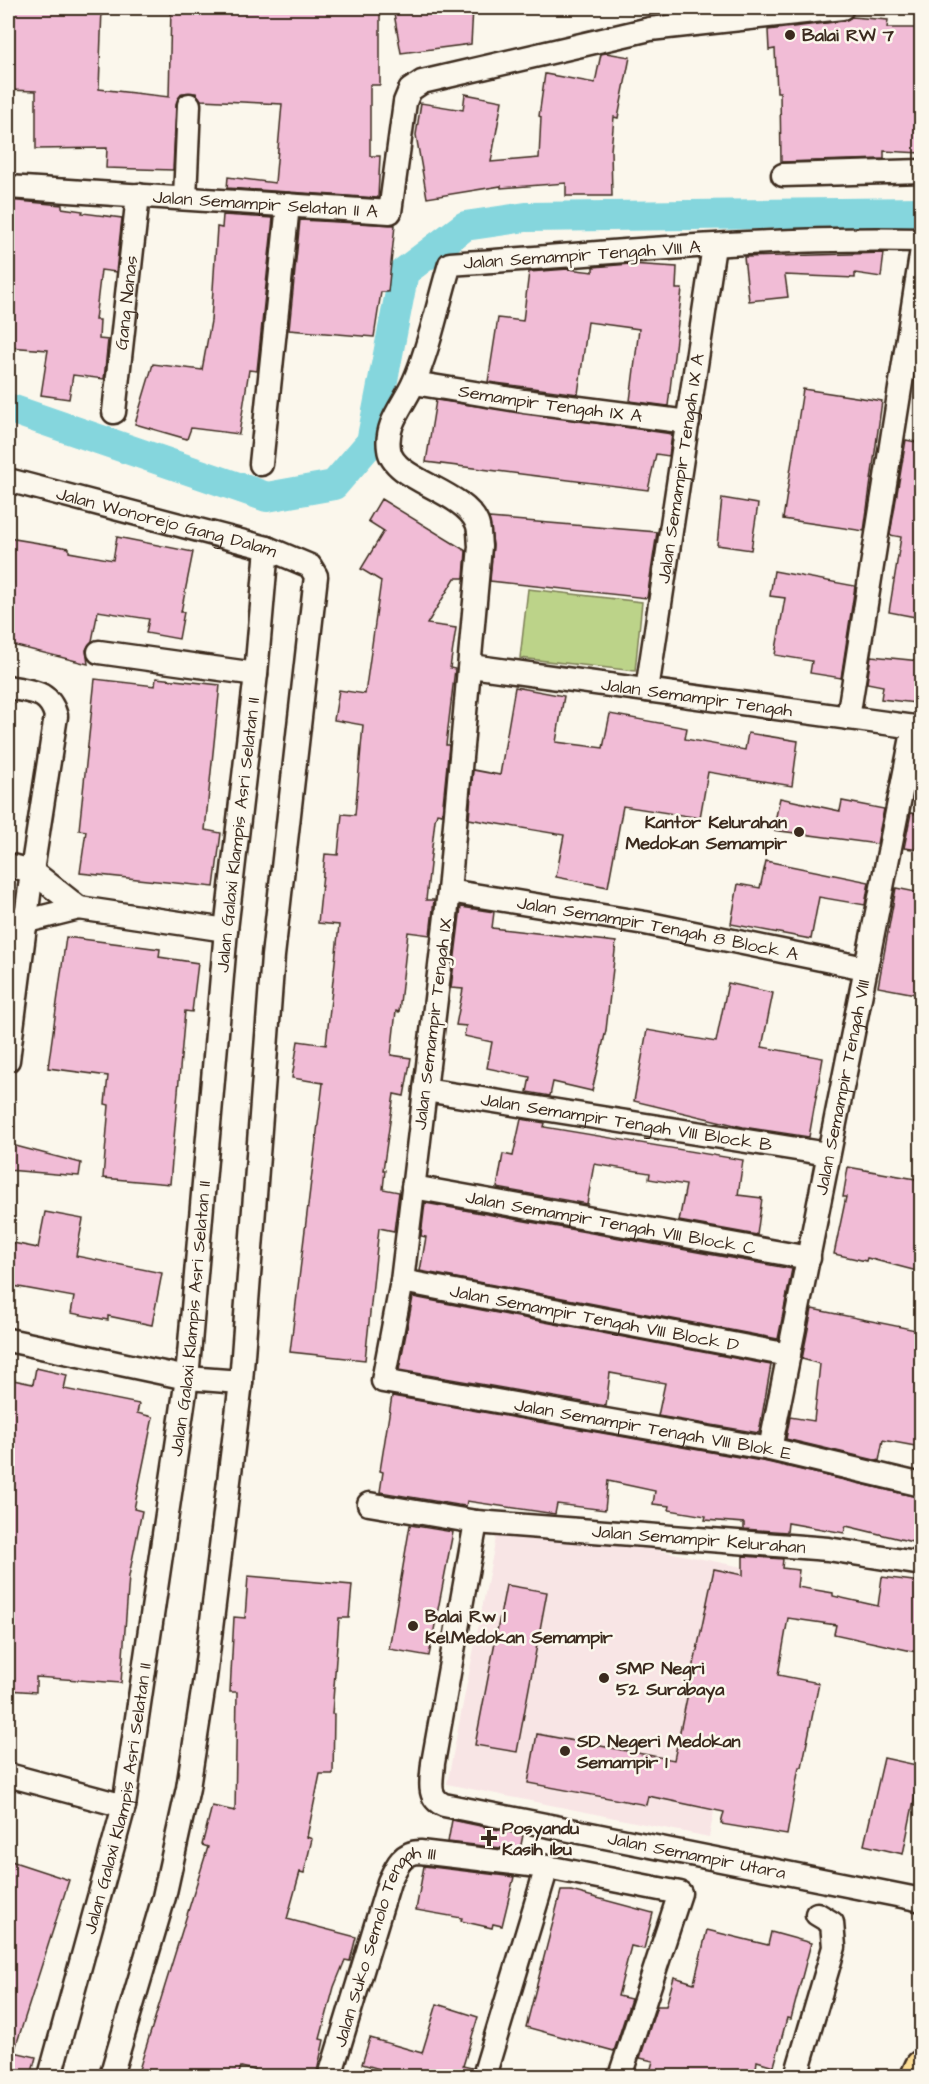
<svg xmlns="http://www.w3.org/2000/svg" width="929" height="2084" font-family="'Architects Daughter',sans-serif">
	<rect width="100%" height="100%" fill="#fbf7ec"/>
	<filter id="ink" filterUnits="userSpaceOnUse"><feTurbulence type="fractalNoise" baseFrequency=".0167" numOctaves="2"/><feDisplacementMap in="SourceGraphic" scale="12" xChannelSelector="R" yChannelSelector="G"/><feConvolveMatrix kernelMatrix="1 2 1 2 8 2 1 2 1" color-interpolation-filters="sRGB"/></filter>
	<g filter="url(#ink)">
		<path fill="#f8e5e5" d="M500,1518l262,53 -53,266 -262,-53z"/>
		<path fill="#bcd389" stroke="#7c7e54" stroke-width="1.5" d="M528,589l114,13 -7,69 -115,-13z"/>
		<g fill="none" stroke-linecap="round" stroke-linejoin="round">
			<path stroke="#85d6dd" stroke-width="30" d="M8,408l259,89 67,-12 37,-43 33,-170 61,-46 61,-9 396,-5"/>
		</g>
		<g fill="#f1bcd6" stroke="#3b2a1e" stroke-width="1.5">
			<path d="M27,8h75l-3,81 70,8 2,-89h209v77h-10v71h10l-2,42 -151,-10 1,-11 47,6 7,-79 -81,-4 -5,-7h-14l-6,11 -3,66 -67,-2 1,-20 -71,1v-58l-28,-1v-78z"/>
			<path d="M393,8h80l-2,36 -70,9z"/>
			<path d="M852,17l36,3 -1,8h34v125l-37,-2v8l-103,3 -1,-70h-3l-2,-43 -6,1 -1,-20 75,-9z"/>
			<path d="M606,53l24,4 -12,61 -4,-1 -3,33 1,46h-46v-13l-65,5v-2l-74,12 -11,-63 5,-32 42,7 2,-16 37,7 -11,61 48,-4 2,-41 -2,-1 6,-42 50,9 6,-29z"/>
			<path d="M8,200l54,5v3l21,3 -1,2 40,5 -6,54 -15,-2 -6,50h5l-1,19 9,1 -4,39 -31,-4 -4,24 -28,-4 7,-45 -40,-3z"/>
			<path d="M223,215l50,3 -16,153 -8,-1 -10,64 -48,-6 -4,11 -52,-15 18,-60 49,6 9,-49 6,-94 5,1z"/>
			<path d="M300,220l95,5 -7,67h-7l-7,45 -85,-7z"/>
			<path d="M884,253l-3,24 -26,-4v5l-70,-3 3,22 -39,4 -5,-44z"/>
			<path d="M630,264l47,3 -1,22h6l-14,117 -38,-5 9,-72 -51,-7 -10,72 -90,-12 10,-64 25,3 6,-49 39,-3 25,3v-5z"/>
			<path d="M803,389l79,12 -18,130 -81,-12z"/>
			<path d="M436,400l236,34 -3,22 -13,-2 -8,36 -222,-28z"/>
			<path d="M906,440l15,3v175l-32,-6 12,-75 -11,-2z"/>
			<path d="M722,498l36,6 -7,46 -34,-5z"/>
			<path d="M381,499l85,52 -2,27h-9l-28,46 29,4 -6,40 5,1 -9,76h3l-7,69 -5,-1 -2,7 -9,80h8l-4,35 -22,-3 -9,80 -3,-1 -5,44 20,3 -7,38 -10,-2 -11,76h2l-2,19 16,3 -5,39 -15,-3 -14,132 -75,-8 33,-269 -31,-5 6,-37 28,4 13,-120 -21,-2 7,-69 13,1 4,-41 13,1 8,-90 -29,-5 5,-30 26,4 16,-113 -20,-12 23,-38 -16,-10z"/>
			<path d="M489,518l168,14 -10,66 -157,-17 3,-36z"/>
			<path d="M117,537l76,15 -12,60h3l-5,27 -33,-6 3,-14 -51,-8 -6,30 -6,9 2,14 -80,-20v-38l5,-24 -5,-1v-43l61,10v4l44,8z"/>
			<path d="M774,571l81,15 -14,92 -31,-5 2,-12 -37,-6 10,-57 -15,-2z"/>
			<path d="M871,656l49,5 -4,42 -35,-4 2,-13 -16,-3z"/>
			<path d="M156,678l64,7 -15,145 16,3 -7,54 -134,-14 6,-42 -7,-1 16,-151 60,7z"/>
			<path d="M515,687l49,9 -8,46 47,6 7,-34 77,14 -2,11 60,11 3,-17 50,8 -6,45 -84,-14 -8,46 -77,-12 -15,81 -52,-10 8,-42 -95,-16 4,-49 27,5z"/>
			<path d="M780,798l60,13 2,-10 42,8 -7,35 -104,-14z"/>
			<path d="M911,813l10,2v35l-17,-2z"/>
			<path d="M766,861l103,21 -4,23 -46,-8 -8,42 -80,-15 7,-40 22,4z"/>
			<path d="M896,888l25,5v102l-43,-8z"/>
			<path d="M461,907l33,5 -2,16 124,14 -10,88 -14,61 -39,-9 -3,14 -23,-4 3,-15 -43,-9 5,-26 -28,-6 2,-10 -10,-1 7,-36 -12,-1z"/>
			<path d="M66,937l94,12 -1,8 39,6 -6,49 -7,-1 -15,173 -67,-6 6,-73 -4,-1 3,-28 -60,-8z"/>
			<path d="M728,983l45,10 -11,54 61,11 -14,79 -66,-10 -109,-26 13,-71 69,12z"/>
			<path d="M521,1119l24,4 -1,4 199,33 -5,35 24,3 -5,37 -78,-14 7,-36 -37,-6 1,-6 -56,-9 -7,40 -90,-16 6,-34 10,2z"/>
			<path d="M8,1144l73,19 -2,13 -71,-6z"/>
			<path d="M848,1167l73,13v92l-54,-14 -1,3 -32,-7 12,-57h-3z"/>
			<path d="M425,1203l367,66 -14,70 -358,-68 6,-34 -5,-1z"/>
			<path d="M45,1212l38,7 -7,37 86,17 -10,52 -44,-9v4l-37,-7 3,-16 -66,-12v-43l30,6z"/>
			<path d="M413,1297l358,68 -12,68 -101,-17 7,-33 -55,-10 -4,33 -207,-36z"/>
			<path d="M812,1309l109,22v116l-38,-7 -4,21 -93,-22 4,-22 24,4 6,-57 -18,-5z"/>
			<path d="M36,1368l31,7 -3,14 75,15 -2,9 16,4 -19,92 8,2 -13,65 -8,107 -85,-6v15l-28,-2v-311l25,5z"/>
			<path d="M392,1396l375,66 154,36v46l-75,-18 -2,7 -56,-10 -1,9 -43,-3v-6l-39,-3 1,-4 -37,-6 1,-4 -17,-2 2,-13 -47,-10 -3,29 -48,-6 -2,10 -88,-13 -1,5 -8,-1 -78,-13 3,-20 -3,-1z"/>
			<path d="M410,1525l43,7 -24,124 -40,-7z"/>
			<path d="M743,1556l40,3 -1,9 17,2 -2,17 36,6v3l45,10 4,-29 39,5v71l-87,-19 2,-9 -48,-7 -10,57 41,8 -17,84h-3l-12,68 -66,-11 3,-12 -76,-16 -2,9 -118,-22 9,-49 137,26 40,-191 29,6z"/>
			<path d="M248,1576l104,9 -3,33h-10l-7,96h2l-1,60h-13l-13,63 5,2 -8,34 -4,-1 -13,47 69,18 -6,24 -5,-1 -11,27 -14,52 4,1 -8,36h-37l-38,-9 -3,9h-101l71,-229 -6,-2 10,-39 23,5 2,-119h-7l4,-75 11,1z"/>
			<path d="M506,1585l41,7 -30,160 -42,-7z"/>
			<path d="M884,1758l37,8 -18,88 -39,-9z"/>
			<path d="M452,1820l71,15 -3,15 -72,-8z"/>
			<path d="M8,1860l61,20 -55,172 22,5 -5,19h-23z"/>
			<path d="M424,1866l90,11 -12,49 -9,-2 -1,4 -31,-7 1,-3 -46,-8z"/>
			<path d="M561,1891h10l82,22 -9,36 -13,-3 -13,50 13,3 -17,52 -88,-24z"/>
			<path d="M707,1930l61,15 3,-13 40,11 -20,76 -4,-1 -13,48 -17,-5 -2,15h-106l4,-15 -13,-3 17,-52h9l8,-29 20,6z"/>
			<path d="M437,2004l41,13 -15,49 9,2 -1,8h-66l-43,-12 8,-26 52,15z"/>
		</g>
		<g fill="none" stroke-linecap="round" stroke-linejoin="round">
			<defs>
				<g id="minor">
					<path d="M783,175l139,-4"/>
					<path id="s1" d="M8,187l382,25 15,-110 5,-12 12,-8 228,-53 192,-21"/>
					<path d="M185,198l4,-93"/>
					<path id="s2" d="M922,240c-158,-4 -316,14 -472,24 -12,39 -20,82 -36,118 -10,23 -29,41 -25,67 3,31 74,41 88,74 3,7 2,16 3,23l-31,345 -47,390 -19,100 387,68 152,36"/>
					<path id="s3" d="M414,383l110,18 164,21"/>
					<path id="s4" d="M114,412l24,-217"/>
					<path d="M261,464l27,-259"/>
					<path id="s5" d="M8,480l259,68 43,18 6,10 -43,380 -32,426 -36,296 -17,110 -24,109 -53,179"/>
					<path d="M99,652l157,22"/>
					<path id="s6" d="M471,666l451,62"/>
					<path d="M8,687c23,5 41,3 48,29l-24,155 -24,189"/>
					<path id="s7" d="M647,690l67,-444"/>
					<path d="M848,718l74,-469"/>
					<path d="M8,865l24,6 47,37"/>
					<path id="s8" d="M449,891l196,32 220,45"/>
					<path d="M8,917l19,4 52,-13 147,22"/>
					<path id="s9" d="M425,1090l403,64"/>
					<path id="s10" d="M413,1187l396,71"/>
					<path id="s11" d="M402,1281l387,74"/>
					<path d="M8,1340l179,38 54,4"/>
					<path id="s12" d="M770,1449l144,-722"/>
					<path id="s13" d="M369,1504l107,18 352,27 94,15"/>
					<path id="s14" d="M476,1522l-43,241c-1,16 -7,35 11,42l478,95"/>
					<path d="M8,1775l116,31"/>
					<path id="s15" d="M50,2076l74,-270 63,-428 39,-448 30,-256 11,-126"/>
					<path id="s16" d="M330,2076l59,-194c7,-15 13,-30 31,-30l127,15 133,26 -60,183"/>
					<path d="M484,2076l63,-209"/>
					<path d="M796,2076l38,-129 -2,-24 -15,-9"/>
				</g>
				<path id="primary" d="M918,2076l4,-9"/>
			</defs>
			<use href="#minor" stroke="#3b2a1e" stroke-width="27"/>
			<use href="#primary" stroke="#3b2a1e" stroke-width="38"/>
			<use href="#minor" stroke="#fbf7ec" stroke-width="22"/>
			<use href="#primary" stroke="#fdde96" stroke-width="33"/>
		</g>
	</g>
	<g fill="#3b2a1e" stroke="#fbf7ec" stroke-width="2">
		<circle cx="790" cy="35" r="6"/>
		<circle cx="799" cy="832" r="6"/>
		<circle cx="413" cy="1626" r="6"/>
		<circle cx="604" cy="1678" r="6"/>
		<circle cx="565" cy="1751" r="6"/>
		<path d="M486 1829h6v6h6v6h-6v6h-6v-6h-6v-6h6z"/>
	</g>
	<g text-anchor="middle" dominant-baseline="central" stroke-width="5" stroke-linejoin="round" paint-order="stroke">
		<g font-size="18" font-weight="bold" fill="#3b2a1e" stroke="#fbf7ec" text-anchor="start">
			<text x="802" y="35">Balai RW 7</text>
			<text x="787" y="822" text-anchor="end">Kantor Kelurahan<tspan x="787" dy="21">Medokan Semampir</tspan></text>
			<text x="425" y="1616">Balai Rw 1<tspan x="425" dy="21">Kel.Medokan Semampir</tspan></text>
			<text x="616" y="1668">SMP Negri<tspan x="616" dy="21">52 Surabaya</tspan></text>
			<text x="577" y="1741">SD Negeri Medokan<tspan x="577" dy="21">Semampir 1</tspan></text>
			<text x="502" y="1828">Posyandu<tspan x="502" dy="21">Kasih Ibu</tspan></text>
		</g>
		<g font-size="18" fill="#3b2a1e" stroke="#fbf7ec">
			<text stroke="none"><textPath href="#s1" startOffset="258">Jalan Semampir Selatan II A</textPath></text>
			<text transform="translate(582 255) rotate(-4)">Jalan Semampir Tengah VIII A</text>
			<text stroke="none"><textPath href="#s4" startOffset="110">Gang Nanas</textPath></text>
			<text stroke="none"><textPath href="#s3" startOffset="138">Semampir Tengah IX A</textPath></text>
			<text stroke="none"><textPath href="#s7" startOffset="224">Jalan Semampir Tengah IX A</textPath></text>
			<text stroke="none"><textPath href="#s5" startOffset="164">Jalan Wonorejo Gang Dalam</textPath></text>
			<text stroke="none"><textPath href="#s6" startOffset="228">Jalan Semampir Tengah</textPath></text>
			<text stroke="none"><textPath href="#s15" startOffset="1258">Jalan Galaxi Klampis Asri Selatan II</textPath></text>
			<text stroke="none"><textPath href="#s8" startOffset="212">Jalan Semampir Tengah 8 Block A</textPath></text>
			<text transform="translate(433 1024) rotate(-83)">Jalan Semampir Tengah IX</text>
			<text stroke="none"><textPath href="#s12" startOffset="369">Jalan Semampir Tengah VIII</textPath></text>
			<text stroke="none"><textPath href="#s9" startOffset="204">Jalan Semampir Tengah VIII Block B</textPath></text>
			<text stroke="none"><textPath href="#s10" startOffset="201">Jalan Semampir Tengah VIII Block C</textPath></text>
			<text stroke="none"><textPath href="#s15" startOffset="772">Jalan Galaxi Klampis Asri Selatan II</textPath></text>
			<text stroke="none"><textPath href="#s11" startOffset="196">Jalan Semampir Tengah VIII Block D</textPath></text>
			<text stroke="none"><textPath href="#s2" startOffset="1926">Jalan Semampir Tengah VIII Blok E</textPath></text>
			<text stroke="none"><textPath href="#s13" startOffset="332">Jalan Semampir Kelurahan</textPath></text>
			<text stroke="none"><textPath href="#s15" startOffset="286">Jalan Galaxi Klampis Asri Selatan II</textPath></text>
			<text stroke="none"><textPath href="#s14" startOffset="550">Jalan Semampir Utara</textPath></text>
			<text stroke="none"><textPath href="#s16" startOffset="148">Jalan Suko Semolo Tengah III</textPath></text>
		</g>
	</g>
	<rect width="929" height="2084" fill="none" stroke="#fbf7ec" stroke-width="30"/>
	<rect x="15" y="15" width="899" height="2054" fill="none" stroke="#3b2a1e" stroke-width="2" filter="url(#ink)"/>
</svg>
